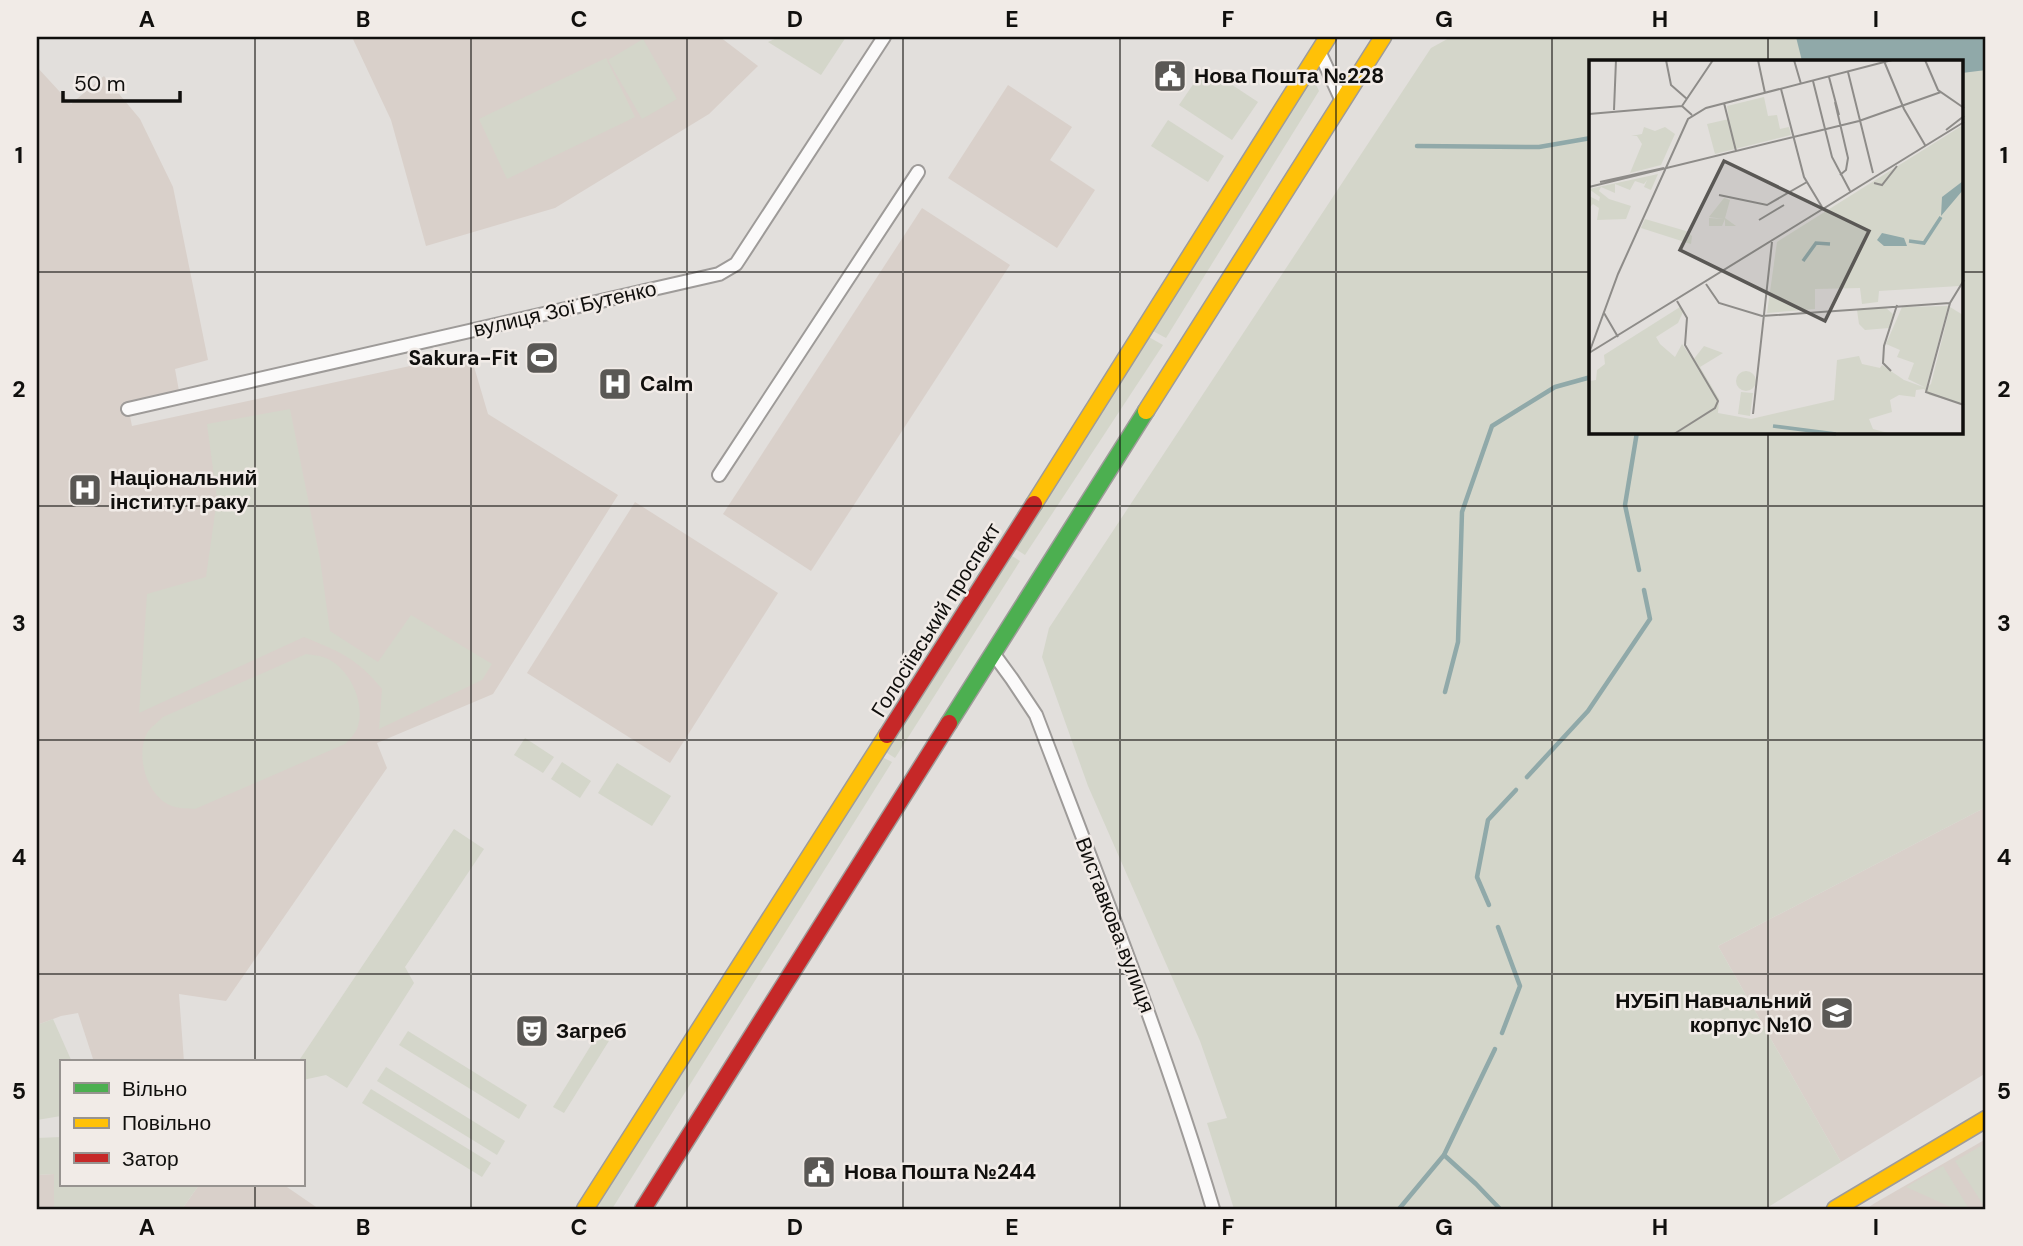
<svg xmlns="http://www.w3.org/2000/svg" width="2023" height="1246" font-family="'DM Sans',sans-serif">
	<rect width="100%" height="100%" fill="#e2dfdc"/>
	<g fill="#d9d0ca">
		<path d="M352,37h368l38,29 -49,48 -154,94 -129,38 -35,-126z"/>
		<path d="M37,67l34,37 33,-28 36,43 33,68 35,173 -33,9 4,22 -52,11 5,24 338,-73 18,61 130,81 -125,199 -116,49 10,25 -161,233 -47,-7 5,68h-90l-16,-49 -17,3 -24,9z"/>
		<path d="M1008,85l64,42 -22,33 45,30 -38,58 -109,-70z"/>
		<path d="M922,208l88,57 -199,306 -88,-57z"/>
		<path d="M635,502l143,91 -108,170 -143,-90z"/>
		<path d="M1986,807v266l-145,89 -123,-216z"/>
		<path d="M1986,1139v70h-120l9,-6z"/>
		<path d="M54,1174v35h-17v-34z"/>
		<path d="M199,1185h85l35,24h-137z"/>
	</g>
	<g fill="#d4d6ca" fill-rule="evenodd">
		<path d="M779,37h67l-25,38 -53,-33z"/>
		<path d="M1451,37h535v770l-268,139 123,216 -76,47h-531l-27,-86 20,-5 -27,-77 -112,-255 -46,-129 7,-29 382,-580zM1591,61h371v371h-371z"/>
		<path d="M643,39l34,60 -35,20 -34,-59z"/>
		<path d="M606,58l29,59 -128,62 -28,-60z"/>
		<path d="M1205,67l53,35 -26,38 -53,-35z"/>
		<path d="M1312,76l7,15 -153,247 -15,-8z"/>
		<path d="M1168,120l56,36 -16,26 -57,-36z"/>
		<path d="M1147,336l16,9 -138,210 -11,-7z"/>
		<path d="M290,409l30,150 10,72 48,31 33,-47 81,49 -10,16 -103,49 3,-40c-25,-31 -42,-37 -78,-52l-165,76 8,-119 59,-17 11,-78 -10,-75z"/>
		<path d="M1009,554l11,7 -125,197 -11,-7z"/>
		<path d="M306,654c7,1 16,2 22,5 22,11 37,43 30,67 -2,7 -8,13 -13,18l-150,65c-7,-1 -16,0 -23,-3 -25,-9 -37,-50 -25,-73 4,-6 11,-11 16,-16z"/>
		<path d="M525,738l29,19 -11,16 -29,-18z"/>
		<path d="M880,756l12,6 -280,447h-18z"/>
		<path d="M562,762l29,19 -11,17 -29,-19z"/>
		<path d="M617,763l54,33 -19,30 -54,-33z"/>
		<path d="M454,829l30,20 -79,118 9,16 -67,105 -21,-13 -23,5v-18h-5z"/>
		<path d="M53,1019l19,43h-11v54l-24,4v-95z"/>
		<path d="M601,1029l11,7 -48,77 -11,-6z"/>
		<path d="M408,1031l119,74 -8,14 -120,-74z"/>
		<path d="M386,1067l119,74 -8,14 -120,-74z"/>
		<path d="M371,1089l120,74 -9,14 -120,-74z"/>
		<path d="M61,1137v48h138l-17,24h-128v-35l-17,1v-37z"/>
		<path d="M1986,1143v66l-31,-48z"/>
		<path d="M1943,1166l26,43h-14l-49,-22z"/>
	</g>
	<path fill="#90a9a9" d="M1796,37h190v33l-24,3v-12h-160z"/>
	<g fill="none" stroke-linecap="round" stroke-linejoin="round">
		<g stroke="#90a9a9" stroke-width="4.5">
			<path d="M1417,146l122,1 52,-9"/>
			<path d="M1637,432l-12,73 14,65"/>
			<path d="M1445,692l13,-50 4,-130 30,-86 63,-39 36,-10"/>
			<path d="M1527,777l61,-66 62,-92 -6,-29"/>
			<path d="M1489,905l-12,-28 11,-57 28,-30"/>
			<path d="M1498,927l22,59 -18,47"/>
			<path d="M1444,1155l32,29 24,25"/>
			<path d="M1399,1209l45,-54 51,-106"/>
		</g>
		<defs>
			<g id="street">
				<path d="M1319,51l23,50"/>
				<path d="M128,409l591,-135 17,-10 148,-227"/>
				<path d="M719,475l199,-303"/>
				<path d="M993,653l19,26 24,36c62,163 127,326 177,494"/>
			</g>
			<path id="fast" d="M949,723l197,-312"/>
			<g id="slow">
				<path d="M1146,411l237,-374"/>
				<path d="M1034,504l294,-467"/>
				<path d="M585,1209l302,-474"/>
				<path d="M1835,1209l151,-90"/>
			</g>
			<g id="jam">
				<path d="M887,735l147,-231"/>
				<path d="M643,1209l306,-486"/>
			</g>
		</defs>
		<use href="#street" stroke="#9e9b99" stroke-width="16"/>
		<use href="#fast" stroke="#9e9b99" stroke-width="19"/>
		<use href="#slow" stroke="#9e9b99" stroke-width="19"/>
		<use href="#jam" stroke="#9e9b99" stroke-width="19"/>
		<use href="#street" stroke="#fbfafa" stroke-width="12"/>
		<use href="#fast" stroke="#4caf50" stroke-width="16"/>
		<use href="#slow" stroke="#ffc107" stroke-width="16"/>
		<use href="#jam" stroke="#c62828" stroke-width="16"/>
	</g>
	<path fill="none" stroke="#100f0d" stroke-width="2" stroke-opacity="0.55" d="M255,37v1025M471,37v1172M687,37v1172M903,37v1172M1120,37v1172M1336,37v1172M1552,37v1172M1768,37v24M37,272h1554M1962,272h24M1768,432v777M37,506h1949M37,740h1949M37,974h1949M255,1185v24"/>
	<defs>
		<symbol id="civic-square" viewBox="-11 -11 22 22"><rect x="-9" y="-9" width="18" height="18" rx="4" fill="#5a5855" stroke="#f1ebe7"/><path d="M-.6-6.5H3V-4.5H.6V-3L4-1V1h2V6H-6V1h2V-1L-.6-3ZM-1.2 2.5V6h2.4V2.5Z" fill="#fff"/></symbol>
		<symbol id="stadium-square" viewBox="-11 -11 22 22"><rect x="-9" y="-9" width="18" height="18" rx="4" fill="#5a5855" stroke="#f1ebe7"/><path d="M0-5a6.5 5 0 1 0 0 10a6.5 5 0 1 0 0-10ZM-3.5-1.8h7v3.6h-7Z" fill="#fff"/></symbol>
		<symbol id="hospital-square" viewBox="-11 -11 22 22"><rect x="-9" y="-9" width="18" height="18" rx="4" fill="#5a5855" stroke="#f1ebe7"/><path d="M-5-5h3v3.5h4V-5h3V5h-3V1.5h-4V5h-3Z" fill="#fff"/></symbol>
		<symbol id="university-square" viewBox="-11 -11 22 22"><rect x="-9" y="-9" width="18" height="18" rx="4" fill="#5a5855" stroke="#f1ebe7"/><path d="M0-5L7-2L0 1L-7-2ZM-4 1L0 2.5L4 1V4Q0 6-4 4Z" fill="#fff"/></symbol>
		<symbol id="theatre-square" viewBox="-11 -11 22 22"><rect x="-9" y="-9" width="18" height="18" rx="4" fill="#5a5855" stroke="#f1ebe7"/><path d="M-5-5.5Q0-4 5-5.5V0Q5 5 0 6Q-5 5-5 0ZM-3.3-2.5H-1v1.5H-3.3ZM1-2.5H3.3v1.5H1ZM-2.8 1Q0 5.5 2.8 1Z" fill="#fff"/></symbol>
	</defs>
	<g fill-rule="evenodd">
		<use href="#civic-square" x="1151" y="57" width="38" height="38"/>
		<use href="#stadium-square" x="523" y="339" width="38" height="38"/>
		<use href="#hospital-square" x="596" y="365" width="38" height="38"/>
		<use href="#hospital-square" x="66" y="471" width="38" height="38"/>
		<use href="#university-square" x="1818" y="994" width="38" height="38"/>
		<use href="#theatre-square" x="513" y="1012" width="38" height="38"/>
		<use href="#civic-square" x="800" y="1153" width="38" height="38"/>
	</g>
	<g text-anchor="middle" dominant-baseline="central" stroke-width="5" stroke-linejoin="round" paint-order="stroke">
		<g font-size="21" font-weight="bold" fill="#100f0d" stroke="#f1ebe7" text-anchor="start">
			<text x="1194" y="76">Нова Пошта №228</text>
			<text x="518" y="358" text-anchor="end">Sakura-Fit</text>
			<text x="640" y="384">Calm</text>
			<text x="110" y="478">Національний<tspan x="110" dy="24">інститут раку</tspan></text>
			<text x="1812" y="1001" text-anchor="end">НУБіП Навчальний<tspan x="1812" dy="24">корпус №10</tspan></text>
			<text x="556" y="1031">Загреб</text>
			<text x="844" y="1172">Нова Пошта №244</text>
		</g>
		<g font-size="21" fill="#100f0d" stroke="#f1ebe7">
			<text transform="translate(565 309) rotate(-13)">вулиця Зої Бутенко</text>
			<text transform="translate(936 620) rotate(-58)">Голосіївський проспект</text>
			<text transform="translate(1115 925) rotate(69)">Виставкова вулиця</text>
		</g>
	</g>
	<g transform="translate(1589 60)">
		<rect width="374" height="374" fill="#e2dfdc"/>
		<path d="M175,37l4,19 9,-1 3,14 9,-2 2,8 -76,19 -8,-30 22,-5 -2,-13zM374,65l1,155 -5,6 -80,5 -1,11 -16,2 -2,-16 -45,1v20l-48,4 10,-71zM55,67l11,4 10,-4 10,7 -14,31 -31,8 12,-29 -5,-8h-6l11,-2zM69,114l-7,16 -7,-3 3,-7 -3,4 -9,-3 -5,9 -15,-6v9l-14,-6 -2,4 10,8 22,7 -5,13 -29,1 2,-12 -6,-4 -4,4v-12l10,5 1,-4 -11,-8zM135,138l6,2 -5,18 11,8h-11v-7l-3,7h-13v-8l15,1 -15,-2zM56,159l41,12 6,5 -1,8 -50,-16zM359,246l-22,82 5,-4 19,-77 13,8v89l-34,-9 -5,-6 -8,1 -1,7 -16,-2 -9,5 2,12 -23,7 4,10 19,5h-303v-53l7,-1 1,-10 8,-6 -1,-9 76,-48 3,5 -5,11 -22,14 4,7 15,13 7,-13 11,16 11,-14 19,7 -23,14 19,32 -1,14 33,6 83,-19 3,-40 22,-4 3,8 18,4 2,-3 22,15 22,8 -18,-9 6,-16 -17,-6 3,-7 -14,-6 16,-37zM297,248l7,6 -4,14 -24,2 -6,-6 -2,-14zM147 321a10 10 0 1 1 20 0a10 10 0 1 1-20 0ZM152,332l12,1 -3,23 -12,-2z" fill="#d4d6ca"/>
		<path d="M374,121v9l-22,26 1,-19zM293,173l22,5 3,8h-23l-7,-6z" fill="#90a9a9"/>
		<path fill="none" stroke="#90a9a9" stroke-width="3.5" d="M320,181l15,2 17,-26M214,201l13,-18 14,1M184,366l63,8"/>
		<path fill="none" stroke="#8e8c89" stroke-width="2" d="M77,0l5,25 16,14M169,0l7,33M205,0l7,24M336,0l13,30 26,18M295,1l20,48 21,36M259,12l25,101M240,17l10,38M224,21l19,76 18,34M192,29l23,88 18,30M246,42l13,56 -2,12 -6,5M135,43l12,48M93,46l31,-46M25,50l2,-50M0,54l93,-8 10,9M357,70l18,-14M11,122l64,-14M285,123l8,2 15,-19M0,127l270,-66 82,-29M130,135l48,10 40,-23M170,160l25,-15M375,220l-14,23 -24,89 38,13M117,224l13,19 43,13 188,-13M15,253l14,24M0,293l29,-79 70,-155 18,-11 186,-48M0,293l375,-231M302,311l-8,-8 1,-17 13,-41M164,354l19,-172M85,374l41,-26 3,-7 -33,-56 2,-27 -10,-17"/>
		<path fill="#5a5855" fill-opacity="0.15" stroke="#5a5855" stroke-width="3.5" d="M135,101l145,70 -44,90 -145,-71z"/>
		<rect width="374" height="374" fill="none" stroke="#100f0d" stroke-width="3.5"/>
	</g>
	<rect width="2023" height="1246" fill="none" stroke="#f1ebe7" stroke-width="77"/>
	<rect x="60" y="1060" width="245" height="126" fill="#f1ebe7" stroke="#979390" stroke-width="2"/>
	<rect x="74" y="1083" width="35" height="10" fill="#4caf50" stroke="#979390" stroke-width="2"/>
	<text x="122" y="1096" font-size="21" fill="#100f0d">Вільно</text>
	<rect x="74" y="1118" width="35" height="10" fill="#ffc107" stroke="#979390" stroke-width="2"/>
	<text x="122" y="1130" font-size="21" fill="#100f0d">Повільно</text>
	<rect x="74" y="1153" width="35" height="10" fill="#c62828" stroke="#979390" stroke-width="2"/>
	<text x="122" y="1166" font-size="21" fill="#100f0d">Затор</text>
	<path d="M63 91v10h117v-10" fill="none" stroke="#100f0d" stroke-width="3.5"/>
	<text x="74" y="91" font-size="21" fill="#100f0d" stroke="#f1ebe7" stroke-width="5" paint-order="stroke">50 m</text>
	<rect x="38" y="38" width="1946" height="1170" fill="none" stroke="#100f0d" stroke-width="2.5"/>
	<g font-size="23" text-anchor="middle" font-weight="bold" fill="#100f0d">
		<text x="147" y="27">A</text>
		<text x="363" y="27">B</text>
		<text x="579" y="27">C</text>
		<text x="795" y="27">D</text>
		<text x="1012" y="27">E</text>
		<text x="1228" y="27">F</text>
		<text x="1444" y="27">G</text>
		<text x="1660" y="27">H</text>
		<text x="1876" y="27">I</text>
		<text x="19" y="163">1</text>
		<text x="2004" y="163">1</text>
		<text x="19" y="397">2</text>
		<text x="2004" y="397">2</text>
		<text x="19" y="631">3</text>
		<text x="2004" y="631">3</text>
		<text x="19" y="865">4</text>
		<text x="2004" y="865">4</text>
		<text x="19" y="1099">5</text>
		<text x="2004" y="1099">5</text>
		<text x="147" y="1235">A</text>
		<text x="363" y="1235">B</text>
		<text x="579" y="1235">C</text>
		<text x="795" y="1235">D</text>
		<text x="1012" y="1235">E</text>
		<text x="1228" y="1235">F</text>
		<text x="1444" y="1235">G</text>
		<text x="1660" y="1235">H</text>
		<text x="1876" y="1235">I</text>
	</g>
</svg>
